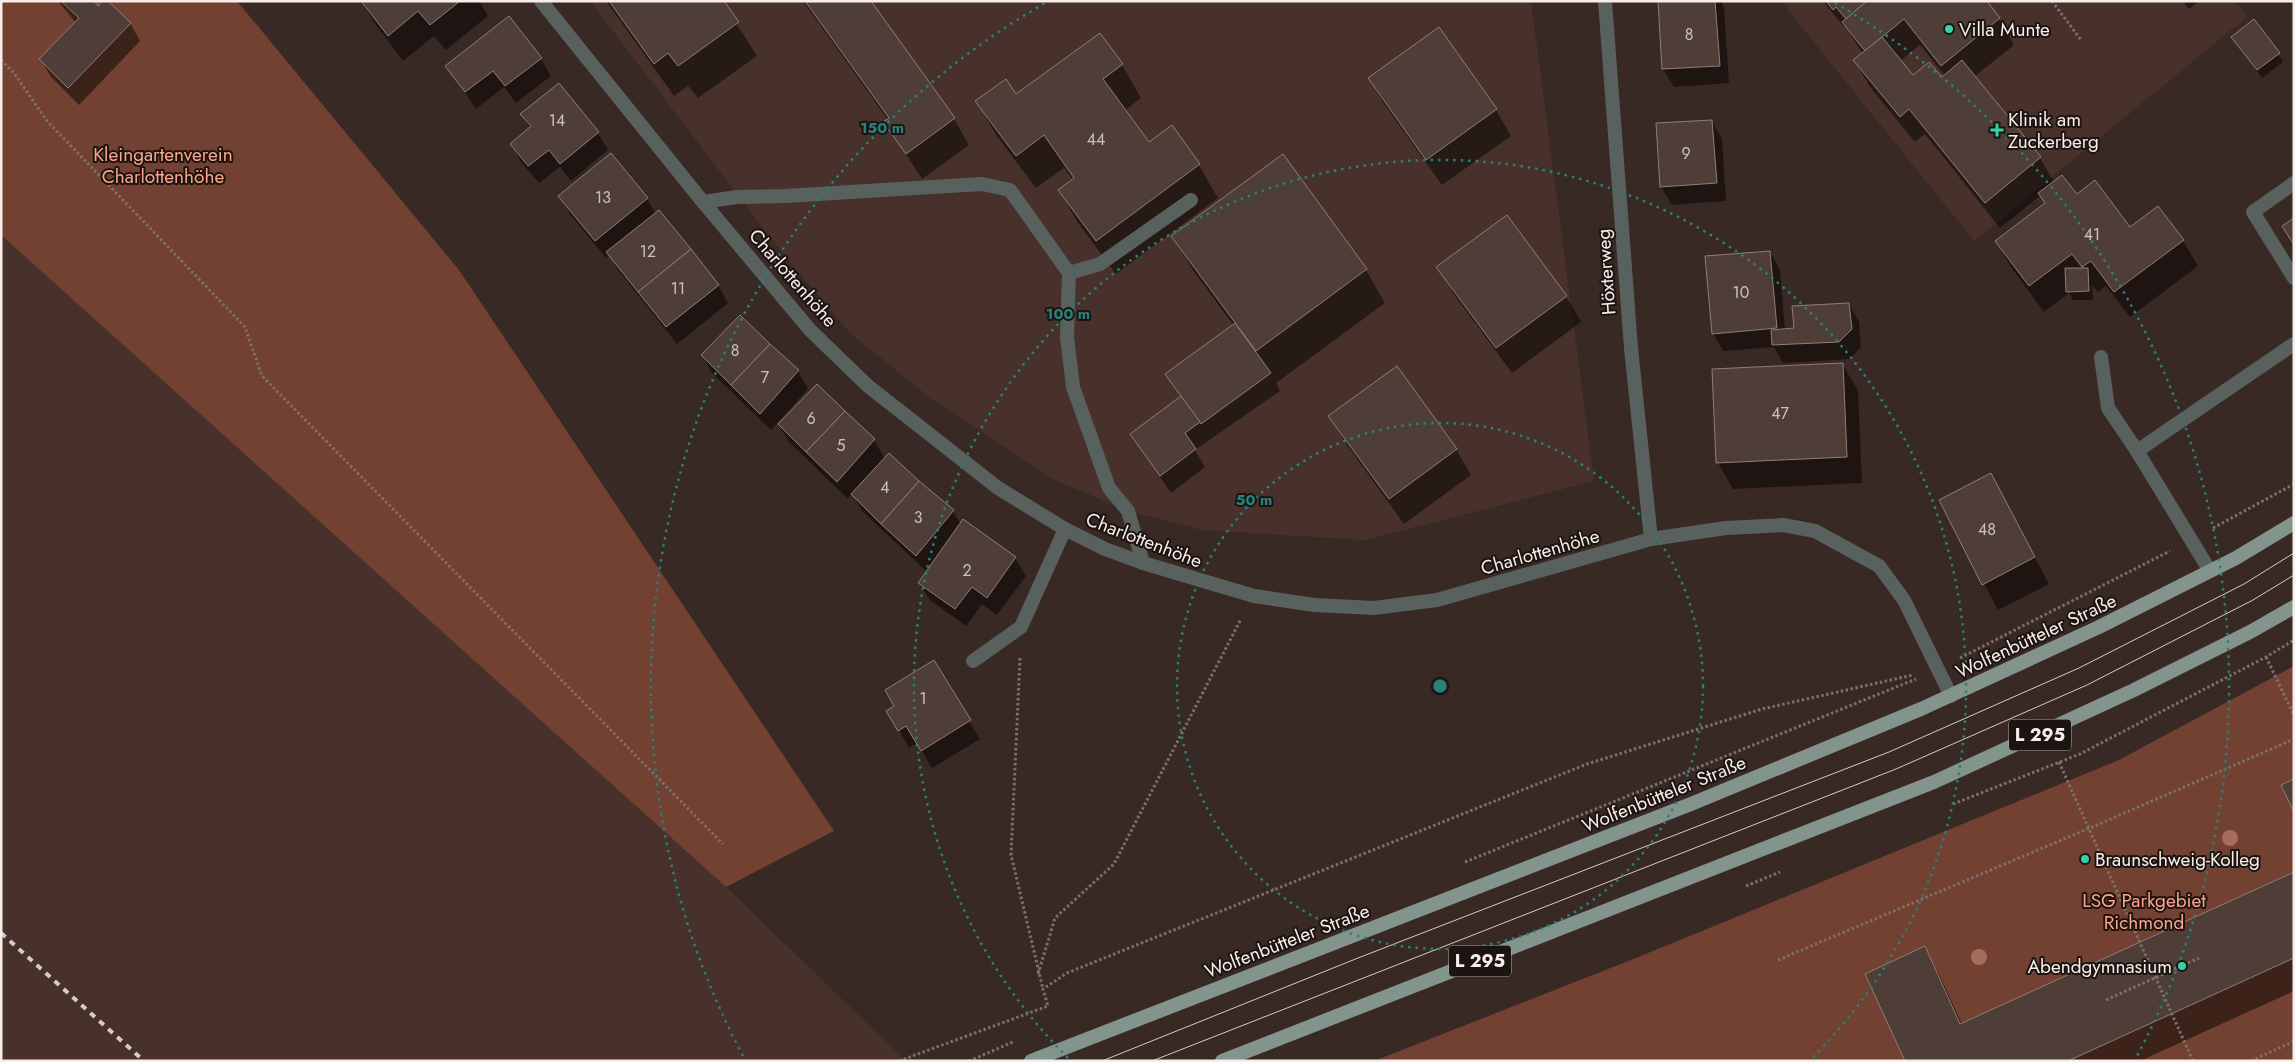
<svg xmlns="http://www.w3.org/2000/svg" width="2295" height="1062" font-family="Jost,sans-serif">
	<rect width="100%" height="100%" fill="#392924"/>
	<g fill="#48312a">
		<path d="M590,1h941l63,480 -228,59 -164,-10 -74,-19 -75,-32 -124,-82 -78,-63 -69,-81z"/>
		<path d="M1781,1h455l12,15 -274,225z"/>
		<path d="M1,235l725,652 180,174h-905z"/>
	</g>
	<g fill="#724132">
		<path d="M1,1h236l222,269 375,561 -108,56 -725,-652z"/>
		<path d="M2294,666v395h-920l262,-103 483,-198z"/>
	</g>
	<g fill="#0007" fill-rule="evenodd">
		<path d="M58,1h34l6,6 32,16 10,18 -61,64 -28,-28 -10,-17 35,-37z"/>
		<path d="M361,1h118l9,15 -42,34 -12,-14 -31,25 -30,-40z"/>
		<path d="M606,1h116l35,55 -59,42 -10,-12 -14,10z"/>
		<path d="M803,1h66l85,118 15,26 -47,34 -37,-57 3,-2z"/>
		<path d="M1660,1h61l3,7 5,75 -55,4 -11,-18z"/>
		<path d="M1823,1h162l14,18 15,26 -40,32 66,81 14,24 75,47 54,12 15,25 -68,51 -24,-31 -8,6 -6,-7 1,15h-20l-4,-7 -25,19 -33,-45 -15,-26 50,-37 -5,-9 -41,33 -75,-94 -10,8 -45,-55 -15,-26 8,-7 -18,-28 -1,1zM1920,45l25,31 -3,3 -29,-2 -13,-16zM2080,261l5,8h-3l-4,-7z"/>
		<path d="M2183,1h16l-10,8z"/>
		<path d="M1439,29l57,81 15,26 -69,49 -58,-81 -15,-25z"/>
		<path d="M1100,34l22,31 19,33 -17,13 25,33 23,-17 27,38 19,33 -102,76 -38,-51 -19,-33 14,-10 -9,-12 -28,20 -40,-53 -19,-33 39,-6z"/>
		<path d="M2233,38l45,16 5,8 -21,16z"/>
		<path d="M541,59l10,17 -35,27 -12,-16 -28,22 -29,-43z"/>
		<path d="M522,115l76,18 10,17 -37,31 -11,-14 -21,16 -18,-21 -10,-18 19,-16z"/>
		<path d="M1712,121l10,18 4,62 -54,4 -11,-18 -4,-63z"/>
		<path d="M1283,156l83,114 19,33 -109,80 4,8 -85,59 10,17 -34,26 -40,-58 50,-37 -14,-23 67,-49 -42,-57 -19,-33z"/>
		<path d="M560,196l87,3 9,15 62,71 10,18 -51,41 -59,-74 -9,-15 -3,3 -36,-44z"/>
		<path d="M1770,252l10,18 5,60 10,-1 54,-25 10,18 2,25 -11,12 -67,4 -9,-16 -51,4 -10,-18z"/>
		<path d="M1438,267l128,29 15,26 -69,51 -59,-80z"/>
		<path d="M702,355l96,16 10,18 -37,41 -59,-57z"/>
		<path d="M1843,365l15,26 4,92 -129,6 -15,-26z"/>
		<path d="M1330,416l126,33 15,26 -67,49 -59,-82z"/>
		<path d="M779,425l95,15 11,19 4,-4 64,56 8,13 2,-3 52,37 11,18 -29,39 -15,-11 -16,22 -36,-26 -11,-17 8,-11 -64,-60 -11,-19 -4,6 -59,-57z"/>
		<path d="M1991,475l58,109 -51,26 -58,-109z"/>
		<path d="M934,662l46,77 -48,29 -15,-25 -8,5 -21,-37 8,-4z"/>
		<path d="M2294,873v118l-154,70h-234l18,-113 15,26 23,50z"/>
	</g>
	<g fill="#4f3e38" stroke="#907d77">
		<path d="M61,1h33l4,5 4,-5h6l23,22 -63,65 -29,-29 40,-41z"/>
		<path d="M361,1h99l-30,24 -12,-14 -30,25z"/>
		<path d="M609,1h115l15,21 -61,44 -10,-13 -14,11z"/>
		<path d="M805,1h66l84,117 -49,36 -23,-32 6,-4z"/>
		<path d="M1658,1h57l5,65 -58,3z"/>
		<path d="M1826,1h41l-21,18 -10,-12 -3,3z"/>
		<path d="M1867,1h120l13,17 -59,48 -37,-47 -39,32 -23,-29z"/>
		<path d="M509,16l33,42 -37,28 -12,-15 -28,21 -20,-26z"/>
		<path d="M2254,19l26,34 -23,17 -26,-33z"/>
		<path d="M1439,27l58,82 -71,51 -58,-82z"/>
		<path d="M1100,33l23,31 -20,15 46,63 23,-17 28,39 -104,77 -38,-51 16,-12 -30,-43 -28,21 -41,-55 31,-22 10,15z"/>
		<path d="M1882,37l31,38 16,-13 13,15 20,-17 79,97 -56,46 -76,-94 -9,8 -47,-57z"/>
		<path d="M559,83l40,49 -39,32 -11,-14 -21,16 -18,-22 21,-18 -11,-12z"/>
		<path d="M1712,120l5,63 -57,4 -4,-64z"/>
		<path d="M611,153l37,45 -53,43 -37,-45z"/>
		<path d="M1283,154l84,115 -111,82 -85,-115z"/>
		<path d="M2062,175l15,19 18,-14 35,47 28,-21 26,34 -70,52 -23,-31 -9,6 -10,-13 -43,32 -34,-45 50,-38 -7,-10z"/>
		<path d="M659,210l32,39 -53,43 -32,-40z"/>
		<path d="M1507,215l60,81 -71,52 -60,-81z"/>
		<path d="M2294,218v27l-12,-19z"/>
		<path d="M691,249l28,36 -53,42 -28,-35z"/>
		<path d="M1770,251l7,77 -65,6 -7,-78z"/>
		<path d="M2065,268h23l1,23 -23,1z"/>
		<path d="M1849,303l3,26 -13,13 -67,3 -1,-15 23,-2 -2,-22z"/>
		<path d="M740,315l30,29 -39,41 -30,-30z"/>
		<path d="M1235,323l36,50 -70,51 -36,-50z"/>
		<path d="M770,344l29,26 -39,44 -29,-29z"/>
		<path d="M1843,363l4,94 -131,6 -4,-94z"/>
		<path d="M1397,366l60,83 -68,50 -61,-83z"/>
		<path d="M817,384l28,27 -39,41 -28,-28z"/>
		<path d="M1181,396l19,26 -15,11 11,16 -36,27 -30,-42z"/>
		<path d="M845,411l30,28 -38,43 -31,-30z"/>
		<path d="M889,453l30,28 -38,43 -30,-30z"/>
		<path d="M1991,473l44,84 -53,28 -43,-85z"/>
		<path d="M919,481l35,29 -38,46 -35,-32z"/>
		<path d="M963,519l53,38 -29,41 -15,-11 -17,22 -37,-26z"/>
		<path d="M934,660l37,60 -50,31 -15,-25 -8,5 -12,-20 8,-5 -9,-16z"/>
		<path d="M2294,779v33l-13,-27z"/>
		<path d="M2294,872v86l-226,103h-163l-40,-87 60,-28 35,78z"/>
	</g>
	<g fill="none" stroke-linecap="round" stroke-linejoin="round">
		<g stroke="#7e6f6b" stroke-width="3" stroke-dasharray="2.5 2.5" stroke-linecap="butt">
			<path d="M2052,1l29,39"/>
			<path d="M1,60l13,13 33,48 198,206 17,49 461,468"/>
			<path d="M2213,528l81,-44"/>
			<path d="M2266,657l28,58"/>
			<path d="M1020,658l-9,197 32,134"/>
			<path d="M1960,658l210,-107"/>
			<path d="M2059,762l134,299"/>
			<path d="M1953,804l127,-50 186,-97 28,-17"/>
			<path d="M1465,862l451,-183"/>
			<path d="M1746,886l34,-14"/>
			<path d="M1778,960l312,-132 204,-89"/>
			<path d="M1038,974l17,-56 59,-54 127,-245"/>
			<path d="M2106,1000l93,-42"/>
			<path d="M899,1061l149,-55 -5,-17 24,-16 520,-209 175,-55 151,-34"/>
			<path d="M969,1061l44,-19"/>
			<path d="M2251,1061l43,-20"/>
		</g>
		<g stroke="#59615e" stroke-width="14">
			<path d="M2294,183l-41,29 41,66"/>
			<path d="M703,202l34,-5 48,-1 197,-12 28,6 59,83 -2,64 6,50 36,101 19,23 15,52"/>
			<path d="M1069,273l31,-9 91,-64"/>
			<path d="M2101,357l7,51 29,43 73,120"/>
			<path d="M2137,451l157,-107"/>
		</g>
		<g stroke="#59615e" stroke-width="14">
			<path d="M541,1l162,201 107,128 58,56 130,102 67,41 40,20 38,14 111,33 60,9 60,3 63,-8 214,-61 75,-11 57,-3 32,6 64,35 25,34 47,96"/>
			<path d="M1605,1l26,347 20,191"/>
			<path d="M973,661l48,-34 44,-98"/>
		</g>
		<g stroke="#83948d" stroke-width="14">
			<path d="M1031,1061l660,-257 230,-95 178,-82 137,-69 58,-35"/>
			<path d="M1222,1061l712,-279 200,-92 116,-58 44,-25"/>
		</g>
		<g stroke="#d6cac6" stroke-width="1">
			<path d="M1102,1061l256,-103 531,-206 190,-84 165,-84 50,-31"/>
			<path d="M1152,1061l744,-292 191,-84 166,-85 41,-25"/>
		</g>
		<path stroke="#d6cac6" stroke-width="4" stroke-dasharray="6 6" stroke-linecap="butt" d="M1,933l143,128"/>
	</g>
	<g fill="#a66d5c">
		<circle cx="2230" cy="838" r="8"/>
		<circle cx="1979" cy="957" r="8"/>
	</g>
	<g fill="none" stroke="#26827a" stroke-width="2.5" stroke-dasharray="2.5 5">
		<circle cx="1440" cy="686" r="263"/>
		<path d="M1068 1058A526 526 0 1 1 1812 1058"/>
		<path d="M743 1056A789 789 0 0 1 1045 3M1835 3A789 789 0 0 1 2137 1056"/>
	</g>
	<g fill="#33d4a8" stroke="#1b1411" stroke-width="2">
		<circle cx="1949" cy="29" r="5"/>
		<path d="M1994.5 122.5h5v5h5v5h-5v5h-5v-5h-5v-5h5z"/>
		<circle cx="2085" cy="859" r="5"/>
		<circle cx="2182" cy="966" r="5"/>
	</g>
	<g text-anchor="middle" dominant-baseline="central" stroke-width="4" stroke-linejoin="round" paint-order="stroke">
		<g font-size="16" fill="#cec1bd">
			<text x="1689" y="34">8</text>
			<text x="557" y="120">14</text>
			<text x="1096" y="139">44</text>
			<text x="1686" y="153">9</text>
			<text x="603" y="197">13</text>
			<text x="2092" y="234">41</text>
			<text x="648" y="251">12</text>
			<text x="678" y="288">11</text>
			<text x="1741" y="292">10</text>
			<text x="735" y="350">8</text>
			<text x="765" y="377">7</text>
			<text x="1780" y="413">47</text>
			<text x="811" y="418">6</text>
			<text x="841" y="445">5</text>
			<text x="885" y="487">4</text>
			<text x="918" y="517">3</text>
			<text x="1987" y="529">48</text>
			<text x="967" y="570">2</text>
			<text x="923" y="698">1</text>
		</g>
		<g fill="#1b1411" stroke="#b6aca8" stroke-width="1">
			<rect x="2009" y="719.5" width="62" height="31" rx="4"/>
			<rect x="1449" y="945.5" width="62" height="31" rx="4"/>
		</g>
		<g font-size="18" font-weight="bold" fill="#f8ede9">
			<text x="2040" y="735">L 295</text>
			<text x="1480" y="961">L 295</text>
		</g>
		<g font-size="19" fill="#f8ede9" stroke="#1b1411" text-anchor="start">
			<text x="1959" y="29">Villa Munte</text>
			<text x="2008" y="119">Klinik am<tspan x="2008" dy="22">Zuckerberg</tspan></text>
			<text x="2095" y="859">Braunschweig-Kolleg</text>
			<text x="2172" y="966" text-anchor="end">Abendgymnasium</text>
		</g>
		<g font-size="19" fill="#ffa489" stroke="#1b1411">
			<text x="163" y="154">Kleingartenverein<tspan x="163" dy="22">Charlottenhöhe</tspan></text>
			<text x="2144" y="900">LSG Parkgebiet<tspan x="2144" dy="22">Richmond</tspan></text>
		</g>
		<g font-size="19" fill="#f8ede9" stroke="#1b1411">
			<text transform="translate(1606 272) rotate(-94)">Höxterweg</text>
			<text transform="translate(793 278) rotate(49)">Charlottenhöhe</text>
			<text transform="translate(1144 540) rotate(21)">Charlottenhöhe</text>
			<text transform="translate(1540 552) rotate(-16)">Charlottenhöhe</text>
			<text transform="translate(2036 636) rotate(-25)">Wolfenbütteler Straße</text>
			<text transform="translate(1664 794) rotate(-22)">Wolfenbütteler Straße</text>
			<text transform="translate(1287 941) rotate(-21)">Wolfenbütteler Straße</text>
		</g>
	</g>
	<circle cx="1440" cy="686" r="8" fill="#26827a" stroke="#1b1411" stroke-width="2.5"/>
	<g font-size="15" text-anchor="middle" font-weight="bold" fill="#26827a" stroke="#1b1411" stroke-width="4" stroke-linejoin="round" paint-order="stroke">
		<text x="882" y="133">150 m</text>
		<text x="1068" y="319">100 m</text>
		<text x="1254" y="505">50 m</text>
	</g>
	<rect width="2295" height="1062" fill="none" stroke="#f8ede9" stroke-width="5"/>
</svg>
